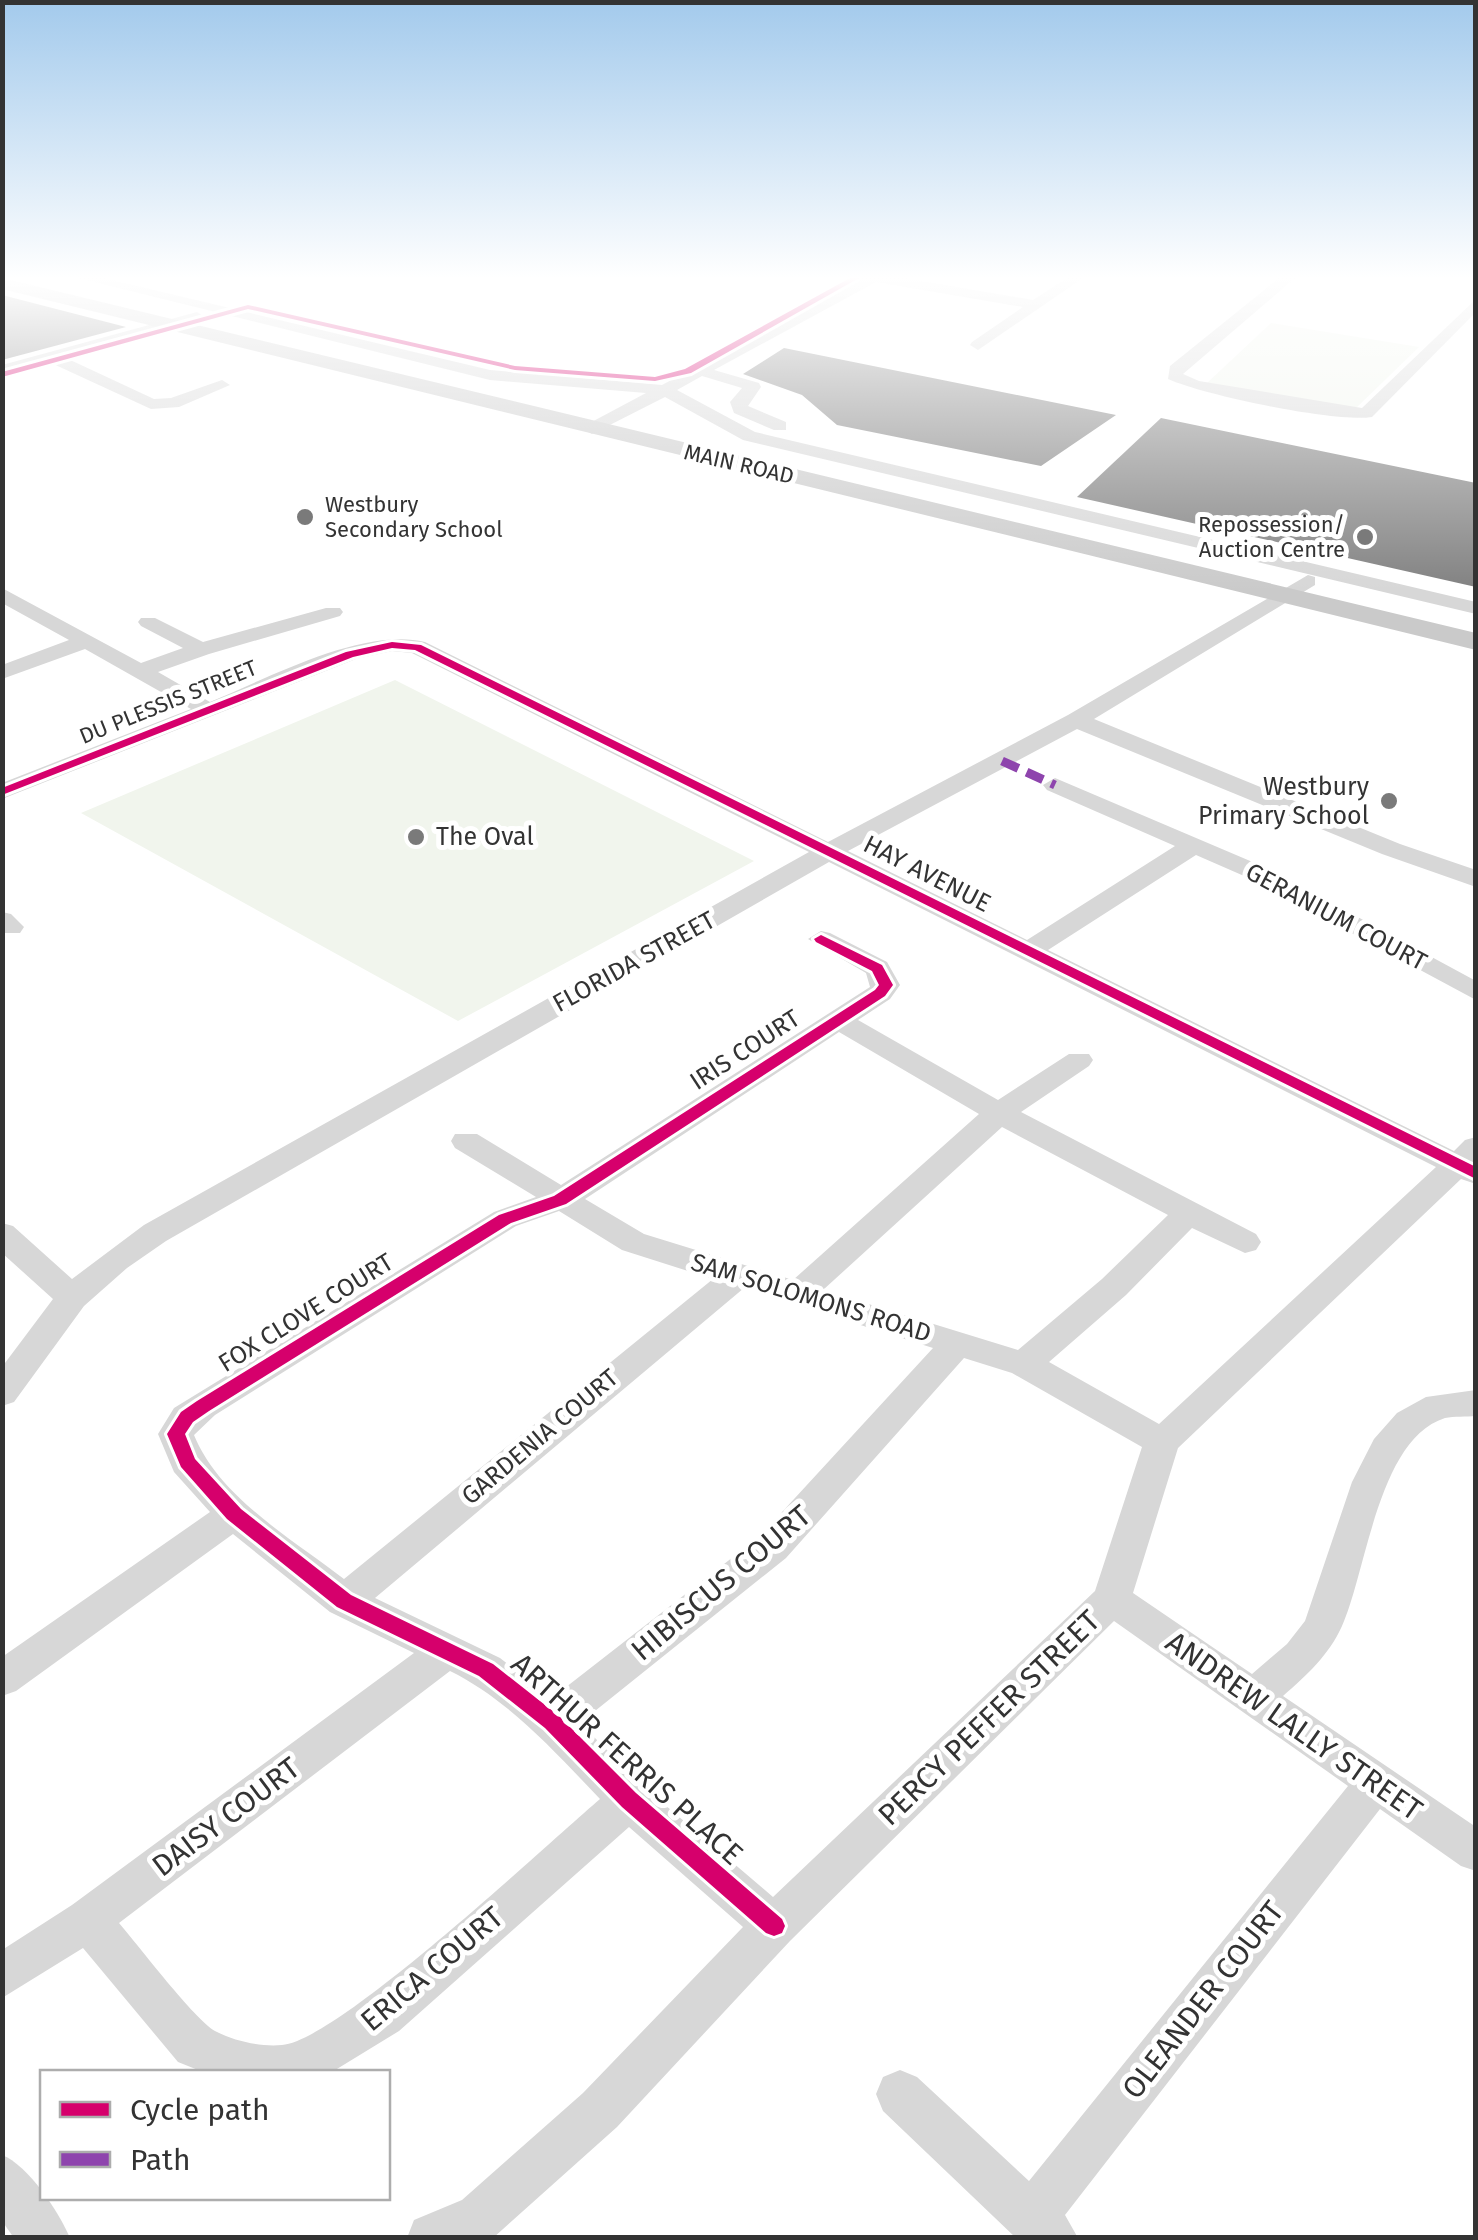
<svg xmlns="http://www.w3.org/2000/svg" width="1478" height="2240" font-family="'Fira Sans',sans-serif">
	<rect width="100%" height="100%" fill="#fff"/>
	<g fill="#f1f5ed">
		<path d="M1271,323l148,24 -65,63 -147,-27z"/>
		<path d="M395,680l359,181 -296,160 -377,-208z"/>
	</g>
	<g fill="#818181">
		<path d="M2,295l124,32 -124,33z"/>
		<path d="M784,348l332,67 -75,51 -204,-41 -35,-30 -59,-21z"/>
		<path d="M1161,418l315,65v104l-399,-90z"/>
	</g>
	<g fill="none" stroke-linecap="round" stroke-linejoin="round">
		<g fill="#d7d7d7" fill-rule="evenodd">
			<path d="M78,278h25l387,92 172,15 199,-107h43l129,22 34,-22h16l-105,72 -8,-5 2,-3 51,-35 -147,-25 -162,88 45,13 2,4 -13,19 38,16v8h-12l-40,-17 -4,-11 12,-14 -40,-12 -25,14 78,42 721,170v12l-733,-174 -78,-43 -73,37 -9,-5 3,-4 60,-32 -156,-13z"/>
			<path d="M1279,278h16l-112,96 16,7 163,27 114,-109v13l-104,105c-35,6 -169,-22 -204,-38l2,-13z"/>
			<path d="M197,312l8,5 -3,3 -136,38 88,41 17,-1 51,-18 8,5 -51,22 -28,2 -102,-47 -47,13v-10z"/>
			<path d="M1308,575l7,2v8l-221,134 306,125 76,26v17l-94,-33 -305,-125 -229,122 179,89 148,-94 -128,-56 -4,-5 12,-7 214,91 207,112v19l-225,-121 -55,-24 -148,95 406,201 11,-11 11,-3v47l-15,-5 -283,269 -45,145 119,81 35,-30 18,-23 47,-139 22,-43 23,-26 29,-16 50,-7v26c-10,1 -22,0 -31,2 -67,21 -78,152 -103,208 -13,29 -35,49 -59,70l193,131v44l-15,-5 -81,-57 -315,406 13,23h-62l-133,-127 -7,-17 7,-17 17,-7 17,7 112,104 319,-395 -234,-165 -324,320 -173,186 -124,111h-86l7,-18 48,-20 121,-107 160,-166 -114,-100 -230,204 -67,41h-129l-25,-10 -95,-114 -81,50v-48l70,-45 342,-252 -84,-41 -97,-78 -217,157 -14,5v-39l208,-145 -36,-40 -16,-38 16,-26 320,-196 42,-15 -81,-49 -4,-7 4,-7h22l84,51 309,-198 -4,-14 -58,-34 13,-8 9,2 57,29 13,23 -10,14 -32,21 140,80 71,-46h20l4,6 -4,6 -68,46 235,122 5,8 -5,8 -11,3 -53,-25 -66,67 -77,67 110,62 277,-257 -607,-305 -663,379 -39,27 -43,38 -70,96 -12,4v-39l51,-68 -51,-46v-30l11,3 59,53 72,-54 665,-373 -397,-199 -20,-2 -36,8 -354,140v-16l189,-74 -106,-60 -83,30v-14l67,-25 -67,-37v-15l139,75 42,-15 -42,-22 -3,-4 3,-4h14l48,24 123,-34h14l3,4 -3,4 -131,38 -51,18 52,30c59,-24 152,-75 215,-60l403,200 240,-127zM839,1032l140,82 -186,166 -149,-46 -59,-35zM1002,1127l166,88 -66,64 -84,71 -195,-60zM559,1211l63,39 91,29 -369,300c-52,-40 -125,-82 -150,-144l21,-20 301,-189zM744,1288l189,60 -173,188 -208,162 -52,-40 -125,-60zM964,1358l48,15 130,74 -47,144 -322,306 -129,-110 -64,-64 206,-165zM450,1671c59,29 105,81 150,128 -54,46 -262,242 -318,246 -22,2 -48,-4 -67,-14 -20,-11 -77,-86 -96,-108z"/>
			<path d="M2,912l9,2 13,13 -4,6h-18z"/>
			<path d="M2,2155c26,10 57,57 68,83h-56l-12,-17z"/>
		</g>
		<path fill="#cacaca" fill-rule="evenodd" d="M2,278l1474,355v17l-1474,-361z"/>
		<path stroke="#8e44ad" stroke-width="9" stroke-dasharray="18 9" stroke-linecap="butt" d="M1002,761l53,24"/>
		<defs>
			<g id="cycleway">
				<path d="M850,278h9l-168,95 -36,8 -140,-11 -267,-61 -246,68v-5l246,-67 267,61 140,11 30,-8z"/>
				<path d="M392,642l29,3 1055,522v12l-1061,-529 -23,-2 -39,9 -351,138v-7l344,-136z"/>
				<path d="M821,935l61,30 11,20 -8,11 -319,208 -55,19 -302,188 -16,11 -8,12 10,25 46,50 110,86 142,69 66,52 77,77 146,126 3,7 -3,7 -8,3 -8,-3 -144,-126 -77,-79 -66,-52 -142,-69 -110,-88 -46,-52 -14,-33 14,-22 16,-11 302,-186 55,-19 321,-206 4,-5 -7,-14 -56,-29 -2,-3z"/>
			</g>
		</defs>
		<use href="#cycleway" stroke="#fff" stroke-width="6"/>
		<use href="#cycleway" fill="#d6006c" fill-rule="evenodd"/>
	</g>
	<linearGradient id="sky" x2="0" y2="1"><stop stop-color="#a3caec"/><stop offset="0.47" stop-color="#fff"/><stop offset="1" stop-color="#fff" stop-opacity="0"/></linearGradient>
	<rect width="1478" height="591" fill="url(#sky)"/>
	<g fill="#7a7a7a" stroke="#fff" stroke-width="4">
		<circle cx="305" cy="517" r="10"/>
		<circle cx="1365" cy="537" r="10"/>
		<circle cx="1389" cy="801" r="10"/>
		<circle cx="416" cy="837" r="10"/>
	</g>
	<g text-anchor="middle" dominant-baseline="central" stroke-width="10" stroke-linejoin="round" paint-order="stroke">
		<g font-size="22" fill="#333" stroke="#fff">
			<text transform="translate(739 464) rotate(13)">MAIN ROAD</text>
			<text transform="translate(168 702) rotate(-22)">DU PLESSIS STREET</text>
		</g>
		<g font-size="22" fill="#333" stroke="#fff" text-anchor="start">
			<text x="325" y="504">Westbury<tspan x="325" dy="25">Secondary School</tspan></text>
			<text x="1345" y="524" text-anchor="end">Repossession/<tspan x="1345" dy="25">Auction Centre</tspan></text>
		</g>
		<g font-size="25" fill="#333" stroke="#fff" text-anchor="end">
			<text x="1369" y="787">Westbury<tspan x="1369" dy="29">Primary School</tspan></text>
			<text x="436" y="837" text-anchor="start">The Oval</text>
		</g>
		<g font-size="25" fill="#333" stroke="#fff">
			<text transform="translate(927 874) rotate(27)">HAY AVENUE</text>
			<text transform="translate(1336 917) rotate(28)">GERANIUM COURT</text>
			<text transform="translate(634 962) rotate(-29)">FLORIDA STREET</text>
			<text transform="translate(745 1050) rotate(-33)">IRIS COURT</text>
			<text transform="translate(811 1298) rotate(17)">SAM SOLOMONS ROAD</text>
			<text transform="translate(306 1313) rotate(-32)">FOX CLOVE COURT</text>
			<text transform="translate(540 1437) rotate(-40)">GARDENIA COURT</text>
		</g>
		<g font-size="30" fill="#333" stroke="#fff">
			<text transform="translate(721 1583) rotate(-40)">HIBISCUS COURT</text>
			<text transform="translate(989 1718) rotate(-44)">PERCY PEFFER STREET</text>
			<text transform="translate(1294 1726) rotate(35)">ANDREW LALLY STREET</text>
			<text transform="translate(627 1759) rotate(42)">ARTHUR FERRIS PLACE</text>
			<text transform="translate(226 1817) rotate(-37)">DAISY COURT</text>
			<text transform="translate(432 1969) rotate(-40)">ERICA COURT</text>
			<text transform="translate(1203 2000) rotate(-52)">OLEANDER COURT</text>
		</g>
	</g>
	<rect width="1478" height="2240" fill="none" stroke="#333333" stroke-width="10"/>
	<rect x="40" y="2070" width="350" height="130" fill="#ffffff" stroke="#adadad" stroke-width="2.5"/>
	<rect x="60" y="2102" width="50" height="15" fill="#d6006c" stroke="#adadad" stroke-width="2.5"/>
	<text x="130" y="2120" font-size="30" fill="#333333">Cycle path</text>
	<rect x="60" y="2152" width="50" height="15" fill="#8e44ad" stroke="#adadad" stroke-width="2.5"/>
	<text x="130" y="2170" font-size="30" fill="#333333">Path</text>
</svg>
